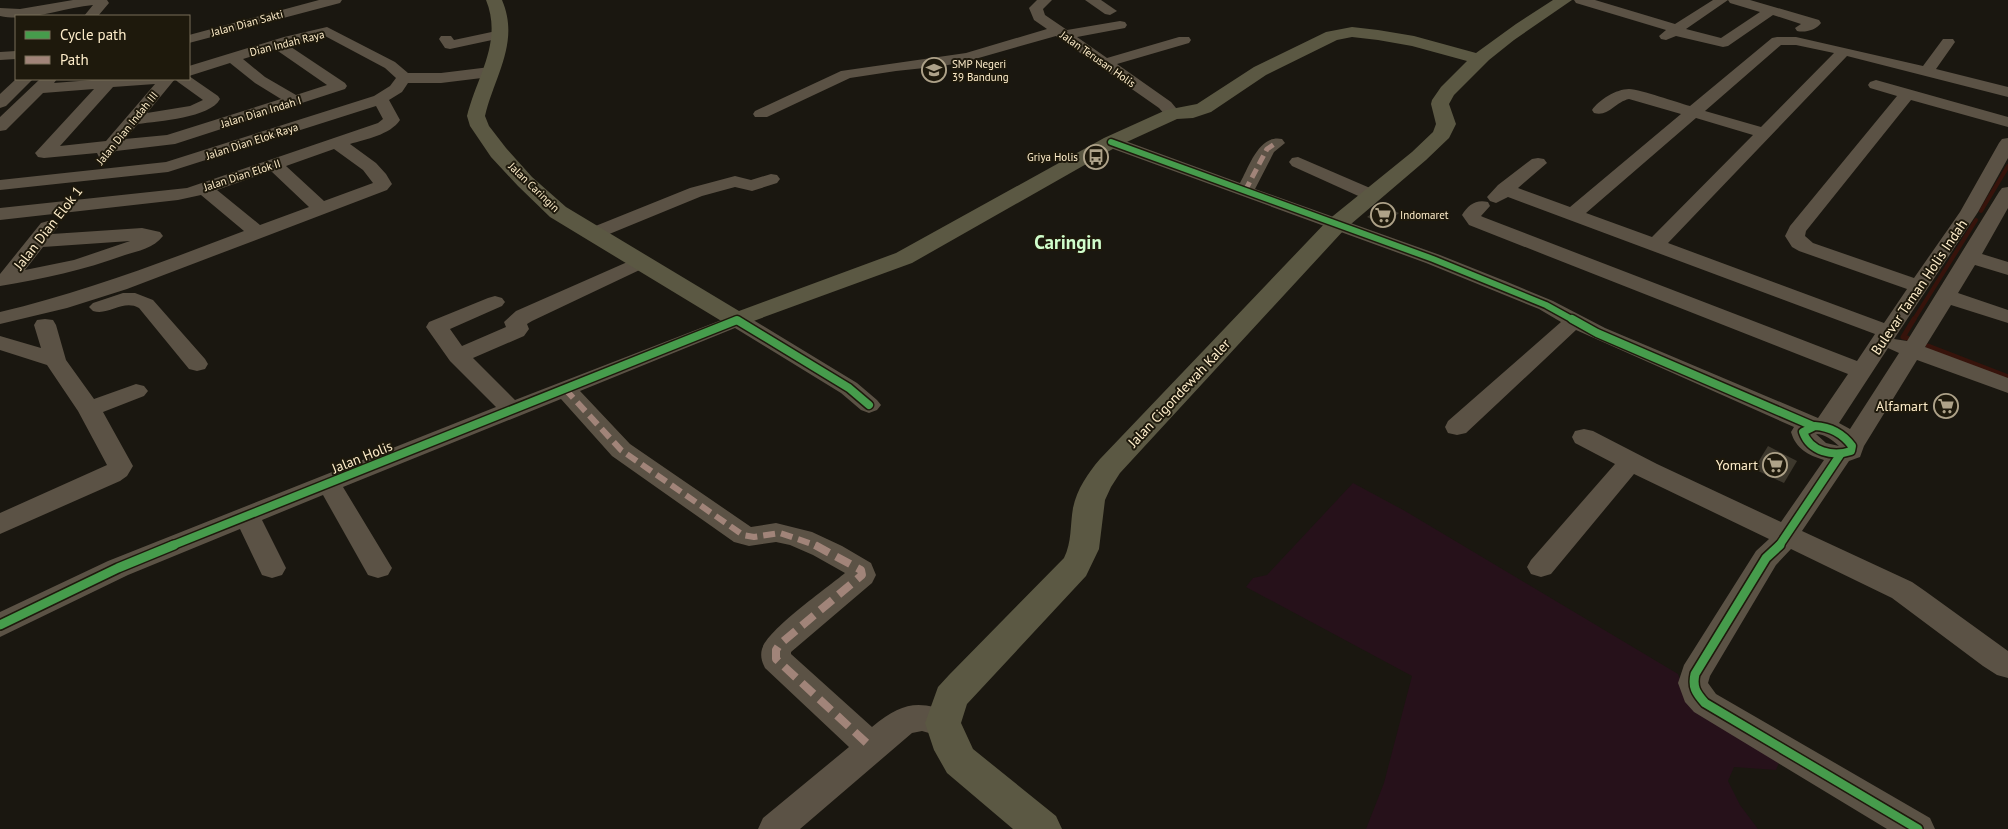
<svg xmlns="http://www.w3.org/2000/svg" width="2008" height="829" font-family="'PT Sans',sans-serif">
	<rect width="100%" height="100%" fill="#1a1710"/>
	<path fill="#26111a" d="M1353,483l52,28 273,163 6,15 98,67 -6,14 -42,-3 -6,14 12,24 18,24h-392l18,-46 28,-107 -166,-89 7,-9 14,-3z"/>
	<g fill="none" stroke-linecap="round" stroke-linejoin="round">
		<g stroke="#37130b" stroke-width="4">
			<path d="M1981,211l27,-45"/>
			<path d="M1913,321l63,-101"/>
		</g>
		<g stroke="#37130b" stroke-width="5">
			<path d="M1907,338l-4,-1 11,-18"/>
			<path d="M1928,346l80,31"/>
		</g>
	</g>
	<g fill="#3d382d">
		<path d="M1382,206l17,7 -14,12 -18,-8z"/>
		<path d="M1768,446l29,15 -13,22 -30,-14z"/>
	</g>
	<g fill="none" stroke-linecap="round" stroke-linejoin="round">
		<g fill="#5b5245" fill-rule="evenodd">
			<path d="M73,0h34l2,3 -11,13h-14l9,-11c-31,3 -64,17 -93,11v-8l20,1z"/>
			<path d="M319,0h23l-2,3 -151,40v-8z"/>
			<path d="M1037,0h15l-9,9 2,6 22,15 53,-9 5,1 2,3 -2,3 -48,9 30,21 72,-21h10l2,3 -2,3 -72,21 54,38 10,12 -2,3h-12l-8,-9 -103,-72 -88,25 -25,5 -47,5 -46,7 -83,39h-12l-2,-3 2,-3 86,-40 125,-18 81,-24 -13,-9 -5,-12z"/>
			<path d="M1085,0h16l16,11 -7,4 -5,-1z"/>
			<path d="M1574,0h21l80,24 38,-24h37l69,20 2,3c-5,7 -16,10 -24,8l-2,-3 6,-4 -28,-9 -45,31 -5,1 -47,-11 -10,4 -5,-1 -2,-3 7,-6 -90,-27zM1728,0l2,3 30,9 -39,26 -35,-9z"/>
			<path d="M327,27l68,35 13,11h33l49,-6 5,2 3,3 -3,3 -5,2 -49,6h-33l-6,9 -13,8 11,20c-10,15 -34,19 -50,24l26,19 10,11 6,10 -5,6 -260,99 -60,19 -67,16v-12c84,-20 163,-50 244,-81l-43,-36 -23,5 -178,20v-12l187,-20 191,-65 5,-4 -7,-13 -208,66 -168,18v-10l166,-18 208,-66 16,-10 6,-8 -11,-10 -60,-32 -32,7 -5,2 57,38 2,3 -2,3 -170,55 -59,7c-5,6 -9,8 -17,6l-2,-4 -53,5 -6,-1 -3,-4 59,-64 -51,4 -37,37 -6,1v-14l40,-38h17l-3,4 50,-4h71l-28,34 43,-7 13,-6 -25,-18 -3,-3h14v-3l29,20 2,3c-10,19 -61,22 -82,25l-13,15 42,-4 114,-36 -26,-16 -25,-20 -41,13v-10l95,-29zM275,49l52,36 -31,10 -31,-18 -22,-18zM155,84l-49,57 -46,5 53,-59zM334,149l29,21 10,13 -49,18 -38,-35zM271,171l38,36 -49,18 -43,-35z"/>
			<path d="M501,30l5,1 2,3 -2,3 -56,12 -5,-1 -6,-9 2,-3h10l3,4z"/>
			<path d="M1777,37h19l127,29 20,-27h10l2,3 -19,27 72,18v10l-161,-41 -179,187 216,80 23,-34 -108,-38 -7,-4 -7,-11 5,-10 107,-130 -27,-8 -2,-3 2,-3 6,-2 132,37v10l-97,-27 -105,131 -1,5 8,7 101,35 46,-66 39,-69 3,-4 6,-1v20l-30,54 -84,127 13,2 92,-149 3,-4 6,-1v21l-26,46 26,8v13l-33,-10 -17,28 50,17v13l-57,-18 -26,42 83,31v15l-91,-33 -53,86 -4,11 -11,4 -47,70 110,51 13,9 83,60v27l-11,-3 -14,-9 -91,-68 -101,-49 -15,16 -66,111 -2,7 8,11 214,124 5,11h-48l-193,-117 -9,-10 -7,-19 6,-18 72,-114 13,-12 -135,-65 -83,100 -10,3 -10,-3 -4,-7 4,-7 84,-96 -40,-21 -3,-6 3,-6 9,-2 9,2 64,33 124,58 43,-62c-16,-5 -28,-11 -33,-28l3,-5 -218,-97 -110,103 -9,2 -9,-2 -3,-6 3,-6 113,-99 -22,-13 -113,-46 -321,-117 -2,-4 2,-4h12l123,45c9,-16 19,-49 42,-44l3,4 -11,9 -19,37 185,66 65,26 48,20 52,27 213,90 30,-44 -379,-149 -7,-10c6,-10 14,-16 26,-13l2,4 -9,10 2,1 374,144 18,-27 -367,-137 -12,6 -6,-2 -3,-4 11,-12 34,-26 6,-1 6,1 3,4 -29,25 52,19 111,-93 -52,-15c-14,3 -20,18 -35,14l-2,-3c7,-10 24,-21 37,-21 13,1 47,13 61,17l82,-68zM1781,45h15l38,8 -73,74 -56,-16zM1696,118l57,17 -101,102 -66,-24zM1888,348l11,5 -49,76 -11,-6zM1816,434c9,0 16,6 23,12l-13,-3z"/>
			<path d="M16,51v8l-16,1v-8z"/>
			<path d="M16,79h17l-27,27 -6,2v-14z"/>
			<path d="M1298,157l79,34 3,4 -3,4 -6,1 -6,-1 -73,-33 -3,-4 3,-4z"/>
			<path d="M771,174l6,1 3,4 -3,4 -25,8 -17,-4 -33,9 -100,41 -7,2 -7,-2 -3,-4 3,-4 102,-41 45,-12 16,4z"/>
			<path d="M48,221l7,2 3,4 -6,7 90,-6 18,4 3,4c-9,12 -25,15 -38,19 -41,15 -82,24 -125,31v-12l41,-51zM130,241l-56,19 -49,10 18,-23z"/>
			<path d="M641,256l7,2 3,4 -3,4 -116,55 -5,3 2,5 -5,7 -51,22 42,42 222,-86 8,1 112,68 20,17 4,5 -4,5 -8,3 -8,-3 -20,-17 -106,-65 -155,63 50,53 121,83 25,-4 36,9 30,14 29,17 5,12 -4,8 -81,69v2l81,73c31,-25 45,-27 82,-14l5,10 -5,10 -11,4 -21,-6 -10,2 -112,96h-42l5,-11 86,-71 -84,-79c-3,-6 -5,-12 -3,-19 5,-19 65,-61 83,-76l-32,-18 -23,-10 -14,-3 -27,4 -15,-4 -122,-86 -51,-57 -218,88 49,81 -4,7 -10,3 -10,-3 -45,-80 -61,25 24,48 -4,7 -10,3 -10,-3 -22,-46 -112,46 -128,62v-25l108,-51 388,-154 -46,-46 -24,-34 3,-5 59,-24 7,-2 7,2 3,4 -3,4 -52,23 12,17 44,-19 -2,-5 12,-11z"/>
			<path d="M123,293h12l18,7 52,59 3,5 -3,5 -8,2 -8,-2 -50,-61c-16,-9 -30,8 -46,3l-4,-4 4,-4z"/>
			<path d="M45,319l8,1 3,5 10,35 28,39 42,-15 8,2 4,5 -4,5 -41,16 30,54 -6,10 -7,5 -120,53v-21l107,-48 -29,-54 -31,-46 -47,-15v-14l41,12 -7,-23 3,-5z"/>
		</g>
		<path fill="#5b5843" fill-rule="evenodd" d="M486,0h16c18,42 -7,75 -17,116l4,10 17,22 26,29 34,30 173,104 157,-58 208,-115 62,-28 31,-6 57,-37 72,-35 26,-5 26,3 36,6 62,17 40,-29 37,-24h19l-58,40 -25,20 -35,35 -5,9 7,20 -7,14 -23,22 -82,70 -224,243 -9,14 -6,13 -6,49 -13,27 -119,128 -6,19 12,26 83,67 6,13h-49l-66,-56 -13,-23 -9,-27 13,-36 11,-12 115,-117c8,-16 6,-33 9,-50 4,-19 15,-35 27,-49l228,-239 84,-68 21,-20 3,-8 -5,-20 1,-4 9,-13 26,-26 -55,-15 -34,-6 -26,-3 -15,3 -71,35 -55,37 -18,6 -16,1 -59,27 -206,117 -175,64 -9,-2 -178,-108 -32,-31 -27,-29 -21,-31 -3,-10c10,-40 36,-74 19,-116z"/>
		<path stroke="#a18479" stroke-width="5" stroke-dasharray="10 5" stroke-linecap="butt" d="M1245,191l22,-42 9,-6"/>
		<path stroke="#a18479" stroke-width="6" stroke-dasharray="12 6" stroke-linecap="butt" d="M565,389l56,61 122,85 11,2 26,-4 38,13"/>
		<path stroke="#a18479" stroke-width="8" stroke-dasharray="16 8" stroke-linecap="butt" d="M815,545l46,25 1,5 -82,69 -4,6v9l95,88"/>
		<defs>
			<g id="cycleway-far2">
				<path d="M1111,142l322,117 113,46 29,16"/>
				<path d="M735,321h3"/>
			</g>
			<g id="cycleway-far1">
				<path d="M1572,319l25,14 216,93"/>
				<path d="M1815,426c16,1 28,8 37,20l-1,5c-18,6 -41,1 -48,-19z"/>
				<path d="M171,546l566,-226 112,68 20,17"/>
				<path d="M1779,546l61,-91"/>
			</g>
			<g id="cycleway">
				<path d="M1780,545l-14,13 -71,116c-3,13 1,19 10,29l213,126"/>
				<path d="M0,625l118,-57 56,-23"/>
			</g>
		</defs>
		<use href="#cycleway-far2" stroke="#1e190c" stroke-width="9"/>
		<use href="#cycleway-far1" stroke="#1e190c" stroke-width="11"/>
		<use href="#cycleway" stroke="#1e190c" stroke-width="12"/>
		<use href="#cycleway-far2" stroke="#469c4c" stroke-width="6"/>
		<use href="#cycleway-far1" stroke="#469c4c" stroke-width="8"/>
		<use href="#cycleway" stroke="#469c4c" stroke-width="9"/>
	</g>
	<defs>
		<symbol id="school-ring" viewBox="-11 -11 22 22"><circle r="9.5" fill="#1e190c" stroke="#aea289" stroke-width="1.5"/><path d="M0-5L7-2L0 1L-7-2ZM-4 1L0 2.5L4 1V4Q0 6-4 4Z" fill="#aea289"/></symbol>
		<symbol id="bus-ring" viewBox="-11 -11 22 22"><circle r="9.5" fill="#1e190c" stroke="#aea289" stroke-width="1.5"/><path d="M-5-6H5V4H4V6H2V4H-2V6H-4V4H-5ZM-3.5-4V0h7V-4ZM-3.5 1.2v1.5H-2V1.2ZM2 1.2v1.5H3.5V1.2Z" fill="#aea289"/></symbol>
		<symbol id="supermarket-ring" viewBox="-11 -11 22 22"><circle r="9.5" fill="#1e190c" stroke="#aea289" stroke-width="1.5"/><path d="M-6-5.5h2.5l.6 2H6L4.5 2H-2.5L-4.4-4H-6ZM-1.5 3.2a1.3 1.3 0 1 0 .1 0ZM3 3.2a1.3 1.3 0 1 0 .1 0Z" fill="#aea289"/></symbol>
	</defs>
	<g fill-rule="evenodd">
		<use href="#school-ring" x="920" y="56" width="28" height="28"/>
		<use href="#bus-ring" x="1082" y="143" width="28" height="28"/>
		<use href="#supermarket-ring" x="1369" y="201" width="28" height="28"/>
		<use href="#supermarket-ring" x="1932" y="392" width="28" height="28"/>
		<use href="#supermarket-ring" x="1761" y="451" width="28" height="28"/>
	</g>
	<g text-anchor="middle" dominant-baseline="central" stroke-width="4" stroke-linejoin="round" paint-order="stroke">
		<g font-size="11" fill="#feedca" stroke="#1e190c">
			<text transform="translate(247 23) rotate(-15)">Jalan Dian Sakti</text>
			<text transform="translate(287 43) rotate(-14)">Dian Indah Raya</text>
			<text transform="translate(1098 59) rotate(35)">Jalan Terusan Holis</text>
			<text transform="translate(261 112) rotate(-17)">Jalan Dian Indah I</text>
			<text transform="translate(127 128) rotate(-51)">Jalan Dian Indah III</text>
			<text transform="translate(252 141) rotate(-18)">Jalan Dian Elok Raya</text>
			<text transform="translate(242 175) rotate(-18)">Jalan Dian Elok II</text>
			<text transform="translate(534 187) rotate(44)">Jalan Caringin</text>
		</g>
		<g font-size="11" fill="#feedca" stroke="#1e190c" text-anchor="start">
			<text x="952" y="64">SMP Negeri<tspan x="952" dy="13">39 Bandung</tspan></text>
			<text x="1078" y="157" text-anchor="end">Griya Holis</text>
			<text x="1400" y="215">Indomaret</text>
		</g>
		<g font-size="14" fill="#feedca" stroke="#1e190c">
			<text transform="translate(48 228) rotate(-52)">Jalan Dian Elok 1</text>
			<text transform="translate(1919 287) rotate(-56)">Bulevar Taman Holis Indah</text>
			<text transform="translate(1179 393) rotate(-47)">Jalan Cigondewah Kaler</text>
			<text transform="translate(362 457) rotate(-22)">Jalan Holis</text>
		</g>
		<g font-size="14" fill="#feedca" stroke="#1e190c" text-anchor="end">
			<text x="1928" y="406">Alfamart</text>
			<text x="1758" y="465">Yomart</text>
		</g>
		<g font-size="19" font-weight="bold" fill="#d0fecc" stroke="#1e190c">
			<text x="1068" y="242">Caringin</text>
		</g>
	</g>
	<rect x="15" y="15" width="175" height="65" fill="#1e190c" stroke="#786e58"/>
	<rect x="25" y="31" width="25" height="8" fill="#469c4c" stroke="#786e58"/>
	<text x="60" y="40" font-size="15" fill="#feedca">Cycle path</text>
	<rect x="25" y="56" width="25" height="8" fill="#a18479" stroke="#786e58"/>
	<text x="60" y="65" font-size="15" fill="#feedca">Path</text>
</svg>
